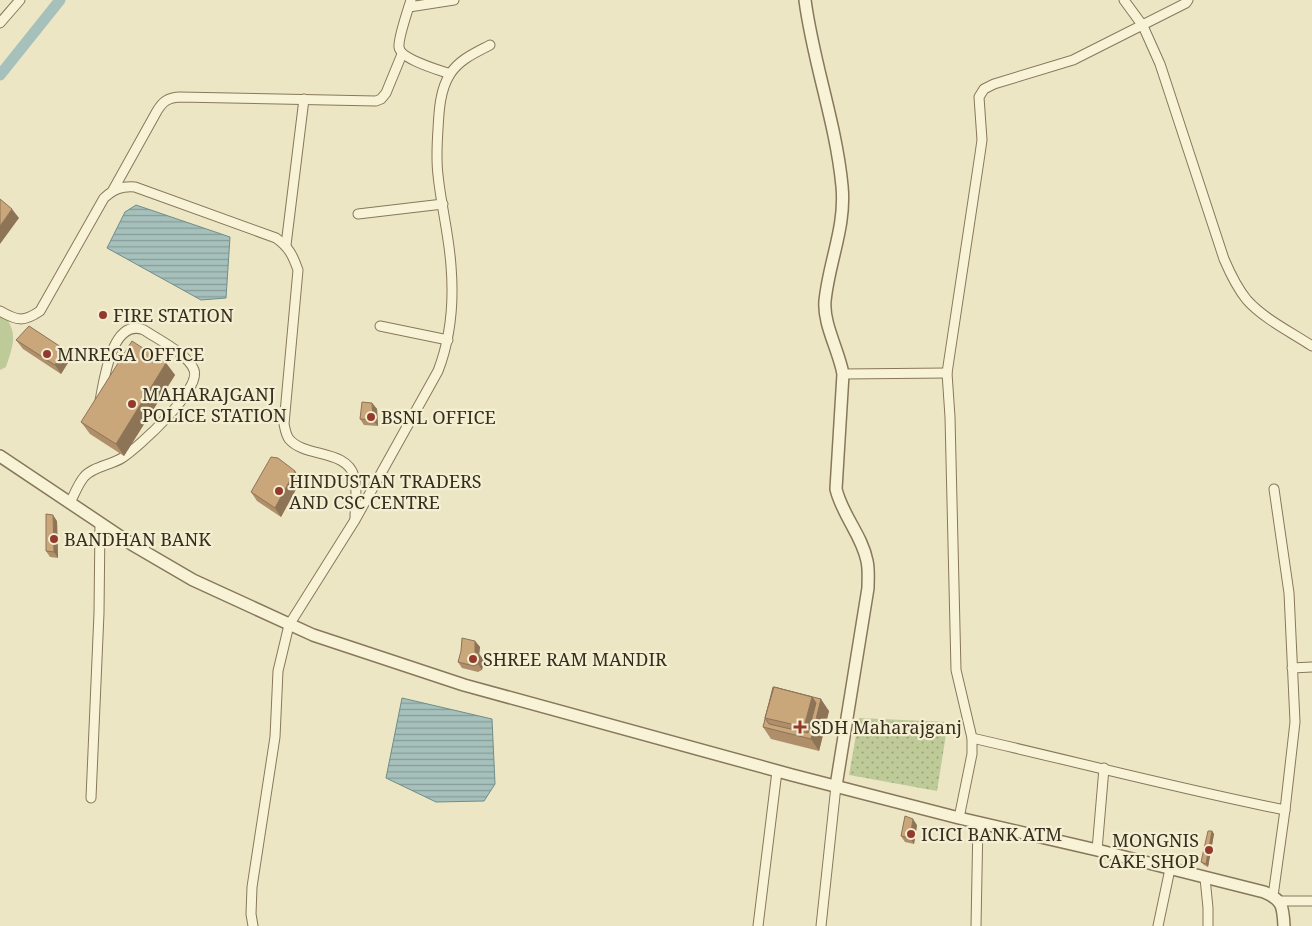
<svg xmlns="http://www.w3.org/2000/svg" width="1312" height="926" font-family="'Noto Serif',serif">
	<defs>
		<pattern id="park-dots" width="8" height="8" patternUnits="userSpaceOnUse" patternTransform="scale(1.25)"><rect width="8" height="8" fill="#becb98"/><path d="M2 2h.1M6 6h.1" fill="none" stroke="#9ba57b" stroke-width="1.8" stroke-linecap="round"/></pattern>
		<pattern id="water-rules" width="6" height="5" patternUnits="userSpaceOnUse" patternTransform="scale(1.25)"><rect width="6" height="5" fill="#a6c0bc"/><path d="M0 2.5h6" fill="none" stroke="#889c98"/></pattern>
	</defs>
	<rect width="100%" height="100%" fill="#ede6c4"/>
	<path fill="#becb98" d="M0,311c19,20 14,32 6,56l-6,3z"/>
	<path fill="url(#park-dots)" d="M859,718l89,4 -11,69 -88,-16z"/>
	<g fill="url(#water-rules)" stroke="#6d8e8a">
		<path d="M136,205l94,32 -4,61 -25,2 -94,-52 18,-36z"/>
		<path d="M402,698l90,21 3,65 -11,17 -48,1 -50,-24z"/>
	</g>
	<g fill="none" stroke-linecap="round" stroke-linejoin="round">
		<path stroke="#a6c0bc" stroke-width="11" d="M0,75l60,-75"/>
		<defs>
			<g id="minor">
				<path d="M411,0c-3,10 -13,38 -12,47 1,12 40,23 51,27"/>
				<path d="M1124,0l19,26 17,38 64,195c6,14 13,29 23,41 17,19 44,32 65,46"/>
				<path d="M409,7l45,-7"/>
				<path d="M0,23l20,-23"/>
				<path d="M113,190l44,-79c6,-10 11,-13 22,-14l197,4 5,-2 5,-6 16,-39"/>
				<path d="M358,214l85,-10"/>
				<path d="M286,245l18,-146"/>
				<path d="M0,311c17,10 24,11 40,0l64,-113c10,-9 17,-12 31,-11l141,51c13,9 17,18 22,32l-14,154c1,5 2,11 5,15 16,19 57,10 65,37 4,12 1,29 1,42"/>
				<path d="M380,326l68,14"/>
				<path d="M843,374l104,-1"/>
				<path d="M70,503c4,-8 8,-19 14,-26 8,-10 27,-12 38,-19 16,-10 80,-69 72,-88 -6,-16 -35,-30 -50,-40 -32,-13 -40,50 -44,71"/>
				<path d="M1292,668l20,-1"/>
				<path d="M972,738c105,24 208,51 313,72"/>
				<path d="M91,798l8,-185 1,-90"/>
				<path d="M959,818l13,-64v-16l-16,-68 -6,-253 -3,-44 33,-219 2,-14 -3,-43 5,-8 10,-5 79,-24 113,-57 2,-3"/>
				<path d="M1097,850l7,-82"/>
				<path d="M1205,878l3,30v18"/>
				<path d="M1273,896l12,-86 10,-88 -6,-129 -15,-104"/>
				<path d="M1280,901h32"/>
				<path d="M253,926l-2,-12 1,-27 23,-150 3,-66 11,-46 66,-105 83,-149c13,-34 16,-69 13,-105 -2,-31 -10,-61 -13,-91 -2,-16 -1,-31 0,-46 1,-19 2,-39 12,-55 10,-15 25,-21 40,-29"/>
				<path d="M758,926l19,-155"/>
				<path d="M821,926l15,-140"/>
				<path d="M976,926l2,-104"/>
				<path d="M1158,926l12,-57"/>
			</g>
			<g id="tertiary">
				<path d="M805,0c8,62 31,123 37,186 4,41 -13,75 -17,115 -2,23 14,50 18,73l-7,115c6,26 26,46 31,72 2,9 1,18 1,27l-32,198"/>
				<path d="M0,456l133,89 60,35 120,55 151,50 328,90 167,43 138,32 167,42c19,8 19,15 20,34"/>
			</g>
		</defs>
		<use href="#minor" stroke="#87785b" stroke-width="11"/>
		<use href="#tertiary" stroke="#87785b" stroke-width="14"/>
		<use href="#minor" stroke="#f8f2d7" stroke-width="9"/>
		<use href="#tertiary" stroke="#f8f2d7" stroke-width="11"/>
	</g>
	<g fill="#ae8f6a">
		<path d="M16,340l48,9 7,9 -10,16 -38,-25z"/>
		<path d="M166,363l9,12 -51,81 -34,-22 -9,-12z"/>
		<path d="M372,403l5,6 1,17 -14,-1 -4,-6z"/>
		<path d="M295,471l6,9 -20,37 -24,-16 -6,-9z"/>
		<path d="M57,521l1,37 -8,-1 -4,-6z"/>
		<path d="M475,641l5,6 -1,7 5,6 -2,10 -4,2 -16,-4 -4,-6z"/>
		<path d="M773,687l56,24 -10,40 -48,-12 -8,-12z"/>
		<path d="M917,825l-3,19 -9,-2 -4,-6z"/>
		<path d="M1212,831l2,3 -6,33 -4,-2 -3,-3z"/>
	</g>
	<g fill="#8d7456">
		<path d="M12,209l7,9 -19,26v-18z"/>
		<path d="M64,349l7,9 -10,16 -6,-9z"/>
		<path d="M166,363l9,12 -51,81 -8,-12z"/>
		<path d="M372,403l5,6 1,17 -5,-6z"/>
		<path d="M295,471l6,9 -20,37 -6,-9z"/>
		<path d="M53,515l4,6 1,37 -4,-6z"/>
		<path d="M475,641l5,6 -1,9v-2l5,6 -2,10 -4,-6 -3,-12z"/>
		<path d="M812,697l9,2 8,12 -10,40 -8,-12v-1l-7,-11z"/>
		<path d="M913,819l4,6 -3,19 -4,-6z"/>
		<path d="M1212,831l2,3 -6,33 -2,-3z"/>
	</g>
	<g fill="#caa67b" stroke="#8d7456" fill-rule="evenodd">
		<path d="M0,199l12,10 -12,17z"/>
		<path d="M29,326l35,23 -9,16 -39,-25z"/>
		<path d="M132,341l34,22 -50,81 -35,-22z"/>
		<path d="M362,402l10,1 1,17 -13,-1z"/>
		<path d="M271,457l7,1 17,13 -20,37 -24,-16z"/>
		<path d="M46,514l7,1 1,37 -8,-1z"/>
		<path d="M462,638l13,3v11l4,2 -1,10 -4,2 -16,-4 3,-11z"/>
		<path d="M773,687l48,12 -10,40 -48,-12zM774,687l38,10 4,6 -8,30 -39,-9 -4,-6z"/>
		<path d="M774,687l38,10 -8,30 -39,-9z"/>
		<path d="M905,816l8,3 -3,19 -9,-2z"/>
		<path d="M1208,831h4l-6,33 -5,-2z"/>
	</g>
	<g fill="#943a2d" stroke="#f4efd3" stroke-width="2">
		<circle cx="103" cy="315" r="5"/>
		<circle cx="47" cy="354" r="5"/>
		<circle cx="132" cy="404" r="5"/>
		<circle cx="371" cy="417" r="5"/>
		<circle cx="279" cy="491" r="5"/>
		<circle cx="54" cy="539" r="5"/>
		<circle cx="473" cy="659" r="5"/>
		<path d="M797.5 719.5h5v5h5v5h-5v5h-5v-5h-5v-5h5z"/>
		<circle cx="911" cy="834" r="5"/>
		<circle cx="1209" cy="850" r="5"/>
	</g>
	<g text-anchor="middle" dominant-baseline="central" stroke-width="4.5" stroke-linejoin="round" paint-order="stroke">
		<g font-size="18" fill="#372e1e" stroke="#f4efd3" text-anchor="start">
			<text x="113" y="315">FIRE STATION</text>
			<text x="57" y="354">MNREGA OFFICE</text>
			<text x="142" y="394">MAHARAJGANJ<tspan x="142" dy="21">POLICE STATION</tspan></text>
			<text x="381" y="417">BSNL OFFICE</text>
			<text x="289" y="481">HINDUSTAN TRADERS<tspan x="289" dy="21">AND CSC CENTRE</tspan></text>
			<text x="64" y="539">BANDHAN BANK</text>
			<text x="483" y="659">SHREE RAM MANDIR</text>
			<text x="811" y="727">SDH Maharajganj</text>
			<text x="921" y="834">ICICI BANK ATM</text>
			<text x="1199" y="840" text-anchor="end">MONGNIS<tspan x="1199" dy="21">CAKE SHOP</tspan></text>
		</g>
	</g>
</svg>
